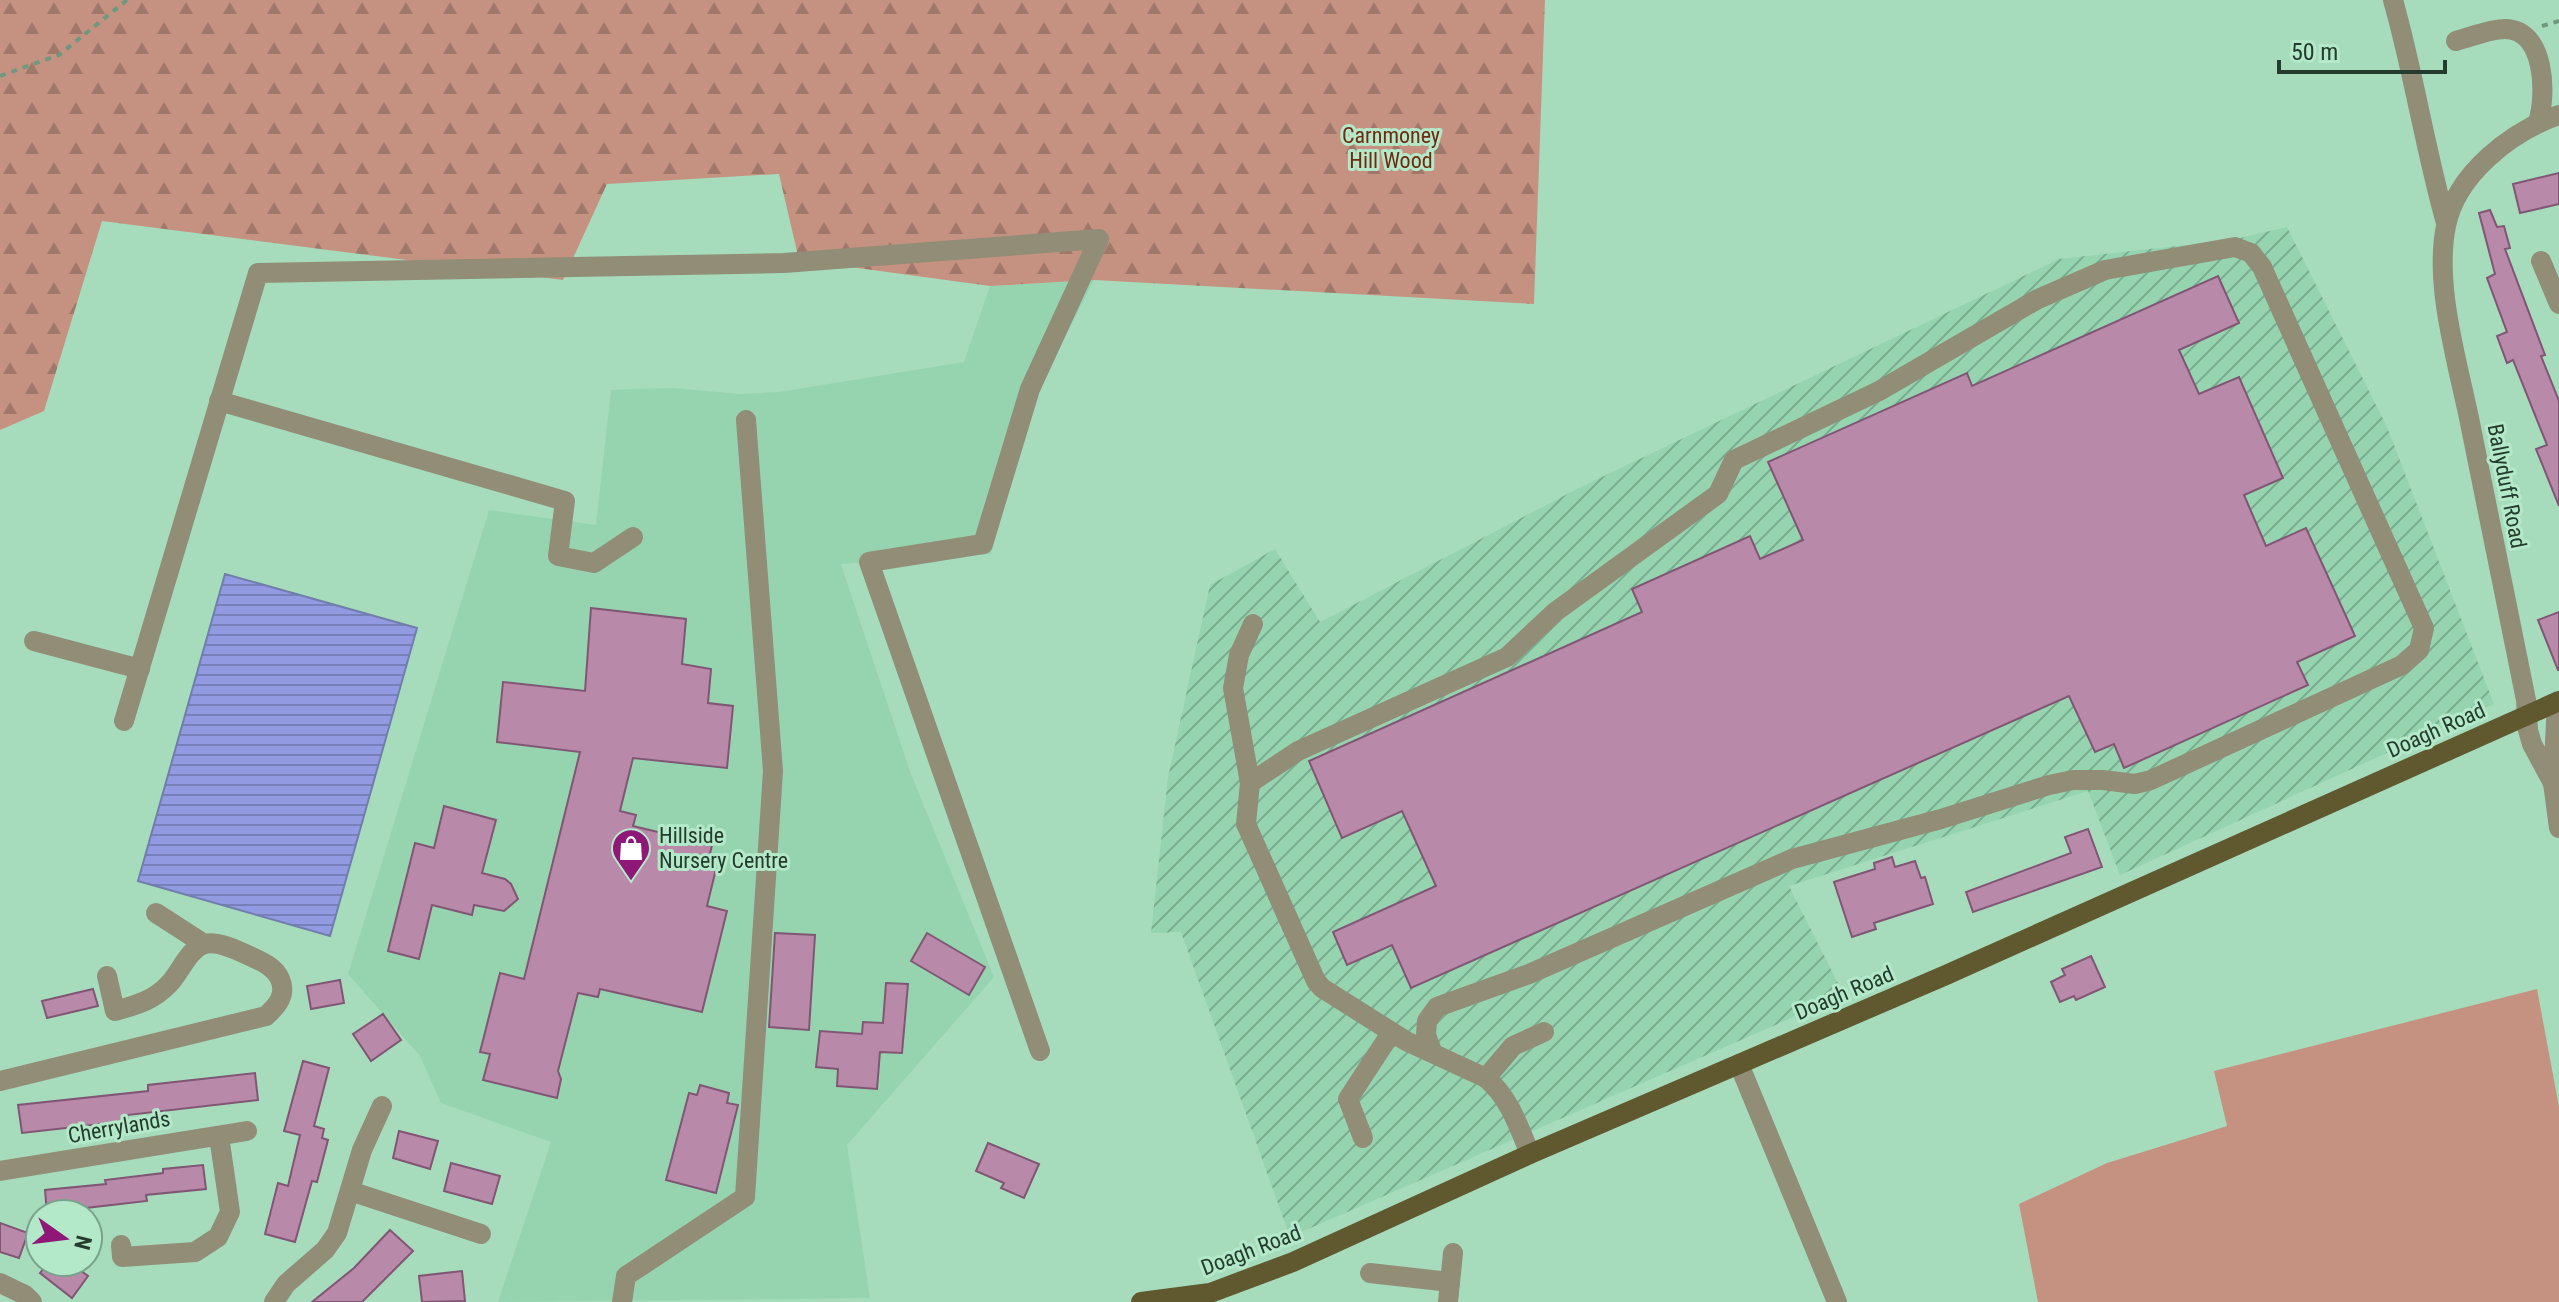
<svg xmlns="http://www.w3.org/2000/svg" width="2559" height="1302" font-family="'Roboto Condensed',sans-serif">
	<defs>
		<pattern id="industrial-furrows" width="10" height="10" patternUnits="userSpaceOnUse" patternTransform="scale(2)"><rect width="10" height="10" fill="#96d4b0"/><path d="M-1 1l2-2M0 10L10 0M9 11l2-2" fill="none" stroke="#7aad90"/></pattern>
		<pattern id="forest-firs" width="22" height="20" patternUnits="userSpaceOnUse" patternTransform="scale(2)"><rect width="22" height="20" fill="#c59281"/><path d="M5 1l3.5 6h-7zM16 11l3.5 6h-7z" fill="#a0786a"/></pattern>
		<pattern id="water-rules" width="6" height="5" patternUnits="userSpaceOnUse" patternTransform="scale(2)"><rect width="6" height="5" fill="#929be2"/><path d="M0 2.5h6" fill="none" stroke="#7780b8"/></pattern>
	</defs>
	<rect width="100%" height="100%" fill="#a6dcbc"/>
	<path fill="#96d4b0" d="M1094,280l-62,123 -41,151 -150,10 70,210 83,203 -147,168 23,153 -372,4 53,-160 -110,-39 -21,-47 -72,-82 141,-464 107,15 15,-135 62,-2 67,6 39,-2 185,-30 26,-76z"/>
	<path fill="url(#industrial-furrows)" d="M2287,227l100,200 107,277 -374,171 -32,-84 -299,95 55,109 -554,242 -109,-305 -30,1 17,-156 42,-192 65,-36 45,73 261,-135 478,-228 172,-19z"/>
	<path fill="#c59281" d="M2537,989l22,118v195h-521l-19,-98 88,-41 120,-37 -13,-55z"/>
	<path fill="url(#forest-firs)" d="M0,0h1545l-11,304 -440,-24 -104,6 -191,-26 -20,-86 -172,10 -44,96 -461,-59 -58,190 -44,19z"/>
	<path fill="url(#water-rules)" stroke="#717eac" stroke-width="2" d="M225,574l192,54 -87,308 -192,-55z"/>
	<g fill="#b889a9" stroke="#815674" stroke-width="2">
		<path d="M2559,173v31l-39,9 -7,-29z"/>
		<path d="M2490,210l7,17 7,-1 6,22 -5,1 40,106 -4,1 18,45v105l-23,-57 11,-4 -34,-85 -6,3 -10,-27 10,-4 -20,-54 8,-4 -16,-61z"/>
		<path d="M2218,276l21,47 -60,27 20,44 40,-17 44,101 -39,17 22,51 40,-18 49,108 -58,26 11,23 -184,83 -10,-24 -19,8 -26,-56 -658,292 -19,-43 -45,20 -14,-33 103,-46 -34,-75 -60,27 -33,-77 333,-149 -10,-23 118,-53 10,23 43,-19 -35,-78 199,-89 5,13z"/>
		<path d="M591,608l95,11 -4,45 29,5 -3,34 25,3 -6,62 -94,-10 -13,53 16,4 -3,11 79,19 -5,22 9,2 -9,37 20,5 -25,101 -102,-23 -2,8 -20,-4 -20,78 3,8 -4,19 -74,-18 7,-26 -10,-2 20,-79 24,6 56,-227 -83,-10 6,-60 82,9z"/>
		<path d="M2559,612v58h-1l-20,-50z"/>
		<path d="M444,806l52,14 -14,53 23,6 6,5 7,15 -14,12 -30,-6 -2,10 -40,-10 -13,54 -31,-8 27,-108 19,5z"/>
		<path d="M2088,829l14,38 -129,45 -7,-20 105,-39 -6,-16z"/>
		<path d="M1892,857l3,10 20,-6 6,17 4,-1 8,27 -59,19 2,6 -24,8 -18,-55 41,-13 -1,-6z"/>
		<path d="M775,933l40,2 -6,95 -40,-3z"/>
		<path d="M927,933l58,34 -16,28 -58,-34z"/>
		<path d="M2091,956l14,31 -29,13 -2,-4 -14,6 -9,-20 14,-7 -3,-6z"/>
		<path d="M340,980l4,23 -33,6 -4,-23z"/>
		<path d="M886,983l22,1 -6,69 -22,-1 -3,37 -40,-3 1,-17 -22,-2 4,-36 42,3 1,-12 20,1z"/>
		<path d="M93,989l5,17 -51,12 -5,-17z"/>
		<path d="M383,1014l18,26 -30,21 -18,-27z"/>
		<path d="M303,1061l26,7 -15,58 10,3 -2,9 6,2 -11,42 -5,-1 -17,61 -30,-8 13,-51 10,3 12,-51 -16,-4z"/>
		<path d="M255,1073l3,27 -131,15 1,6 -106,12 -4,-28 130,-14v-6z"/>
		<path d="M700,1085l29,8 -2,10 11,2 -22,88 -50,-13 23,-87 8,2z"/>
		<path d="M399,1131l39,10 -8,28 -37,-11z"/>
		<path d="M988,1143l51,21 -15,34 -23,-10 3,-5 -28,-12z"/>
		<path d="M451,1163l49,13 -8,28 -48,-13z"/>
		<path d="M203,1165l3,24 -60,6 1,6 -61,7v6h-39l-2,-24 61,-6 -1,-4 58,-7v-4z"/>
		<path d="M0,1223l28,10 -9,25 -19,-6z"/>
		<path d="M390,1230l23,21 -51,51h-50l42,-34z"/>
		<path d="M49,1262h20l19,14 -16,22 -32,-25z"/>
		<path d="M462,1271l3,30 -43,1 -3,-26z"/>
	</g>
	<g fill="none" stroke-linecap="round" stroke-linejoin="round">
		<g stroke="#6f9880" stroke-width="4" stroke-dasharray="6 6" stroke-linecap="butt">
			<path d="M2542,26l17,-5"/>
			<path d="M0,76l59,-21 68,-55"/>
		</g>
		<g stroke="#918d77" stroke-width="20">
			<path d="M2393,0c21,74 32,149 53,223"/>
			<path d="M2456,41c15,-4 34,-12 49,-12 40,0 42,65 33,93"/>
			<path d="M2541,261l18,43"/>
			<path d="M219,401l346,100 -7,55 36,7 39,-26"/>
			<path d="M34,641l106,28"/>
			<path d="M2557,702l-4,81 6,45"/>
			<path d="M124,721l134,-448 526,-10 315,-24 -69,150 -47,155 -114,18 171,489"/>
			<path d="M1250,783l-17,-95 6,-33 14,-31"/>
			<path d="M2553,783l-21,-39 -4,-14 -2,-30c-19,-94 -38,-188 -57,-282 -12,-58 -35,-134 -23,-192 10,-52 66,-95 113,-111"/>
			<path d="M156,913l48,31"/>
			<path d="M1432,1051l-6,-16 1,-14 10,-14 92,-33 263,-115 149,-40 108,-34 24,-5h30l32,4 16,-4 251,-115 17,-15 5,-22 -162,-361 -11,-14 -16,-6 -130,23 -67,29 -159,92 -145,69 -16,34 -163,118 -48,45 -209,94 -48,32 -4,41 70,157 6,7 84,53 80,37c23,19 33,49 44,76"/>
			<path d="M1739,1064l98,238"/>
			<path d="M1486,1078l27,-32 31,-14"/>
			<path d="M0,1081l266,-65c11,-10 21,-21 14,-37 -5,-12 -18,-17 -28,-22 -12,-5 -33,-17 -47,-13 -16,4 -25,29 -36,40 -16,17 -33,21 -54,27l-8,-35"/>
			<path d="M1363,1138l-15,-39 43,-66"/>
			<path d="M0,1171l247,-40"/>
			<path d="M350,1191l131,43"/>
			<path d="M121,1245l1,12 73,-5 23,-15 12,-25 -11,-76"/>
			<path d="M1370,1273l80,9"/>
			<path d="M0,1283l25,12 7,7"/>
			<path d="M274,1302l12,-18 39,-34 12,-17 25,-83 20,-44"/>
			<path d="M622,1302l4,-26 119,-79 28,-426 -27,-351"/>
			<path d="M1448,1302l5,-49"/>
		</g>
		<path stroke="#60582f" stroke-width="20" d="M1141,1302l69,-9 83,-31 237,-108 416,-179 613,-274"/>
	</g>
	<defs>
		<symbol id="shop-pin" viewBox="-11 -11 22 30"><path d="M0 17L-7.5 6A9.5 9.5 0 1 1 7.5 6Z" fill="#8f1777" stroke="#b3e9c9"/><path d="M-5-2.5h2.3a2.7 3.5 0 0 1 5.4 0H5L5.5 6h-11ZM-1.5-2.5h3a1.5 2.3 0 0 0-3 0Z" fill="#fff"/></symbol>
	</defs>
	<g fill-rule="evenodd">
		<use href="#shop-pin" x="609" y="826" width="44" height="60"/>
	</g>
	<g text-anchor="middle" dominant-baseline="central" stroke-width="6" stroke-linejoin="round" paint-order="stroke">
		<g font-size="22" fill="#712910" stroke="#b3e9c9">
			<text x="1391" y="135">Carnmoney<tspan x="1391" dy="25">Hill Wood</tspan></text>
		</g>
		<g font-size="22" fill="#253b2e" stroke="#b3e9c9">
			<text transform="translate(2507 486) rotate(79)">Ballyduff Road</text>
			<text transform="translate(2436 730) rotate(-24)">Doagh Road</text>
			<text transform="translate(1844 993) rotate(-23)">Doagh Road</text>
			<text transform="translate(119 1127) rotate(-10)">Cherrylands</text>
			<text transform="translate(1251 1250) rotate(-21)">Doagh Road</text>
		</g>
		<g font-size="22" fill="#253b2e" stroke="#b3e9c9" text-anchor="start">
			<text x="659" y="835">Hillside<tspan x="659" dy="25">Nursery Centre</tspan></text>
		</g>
	</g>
	<g transform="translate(64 1238) rotate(104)"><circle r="38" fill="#b3e9c9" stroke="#7aa38b" stroke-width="2"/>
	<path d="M0-6L14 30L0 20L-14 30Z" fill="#8f1777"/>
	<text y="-12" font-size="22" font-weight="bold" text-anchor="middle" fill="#253b2e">N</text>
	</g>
	<path d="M2279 60v12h166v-12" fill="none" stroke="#253b2e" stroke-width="4"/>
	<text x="2291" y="60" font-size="24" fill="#253b2e" stroke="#b3e9c9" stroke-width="6" paint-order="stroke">50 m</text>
</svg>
